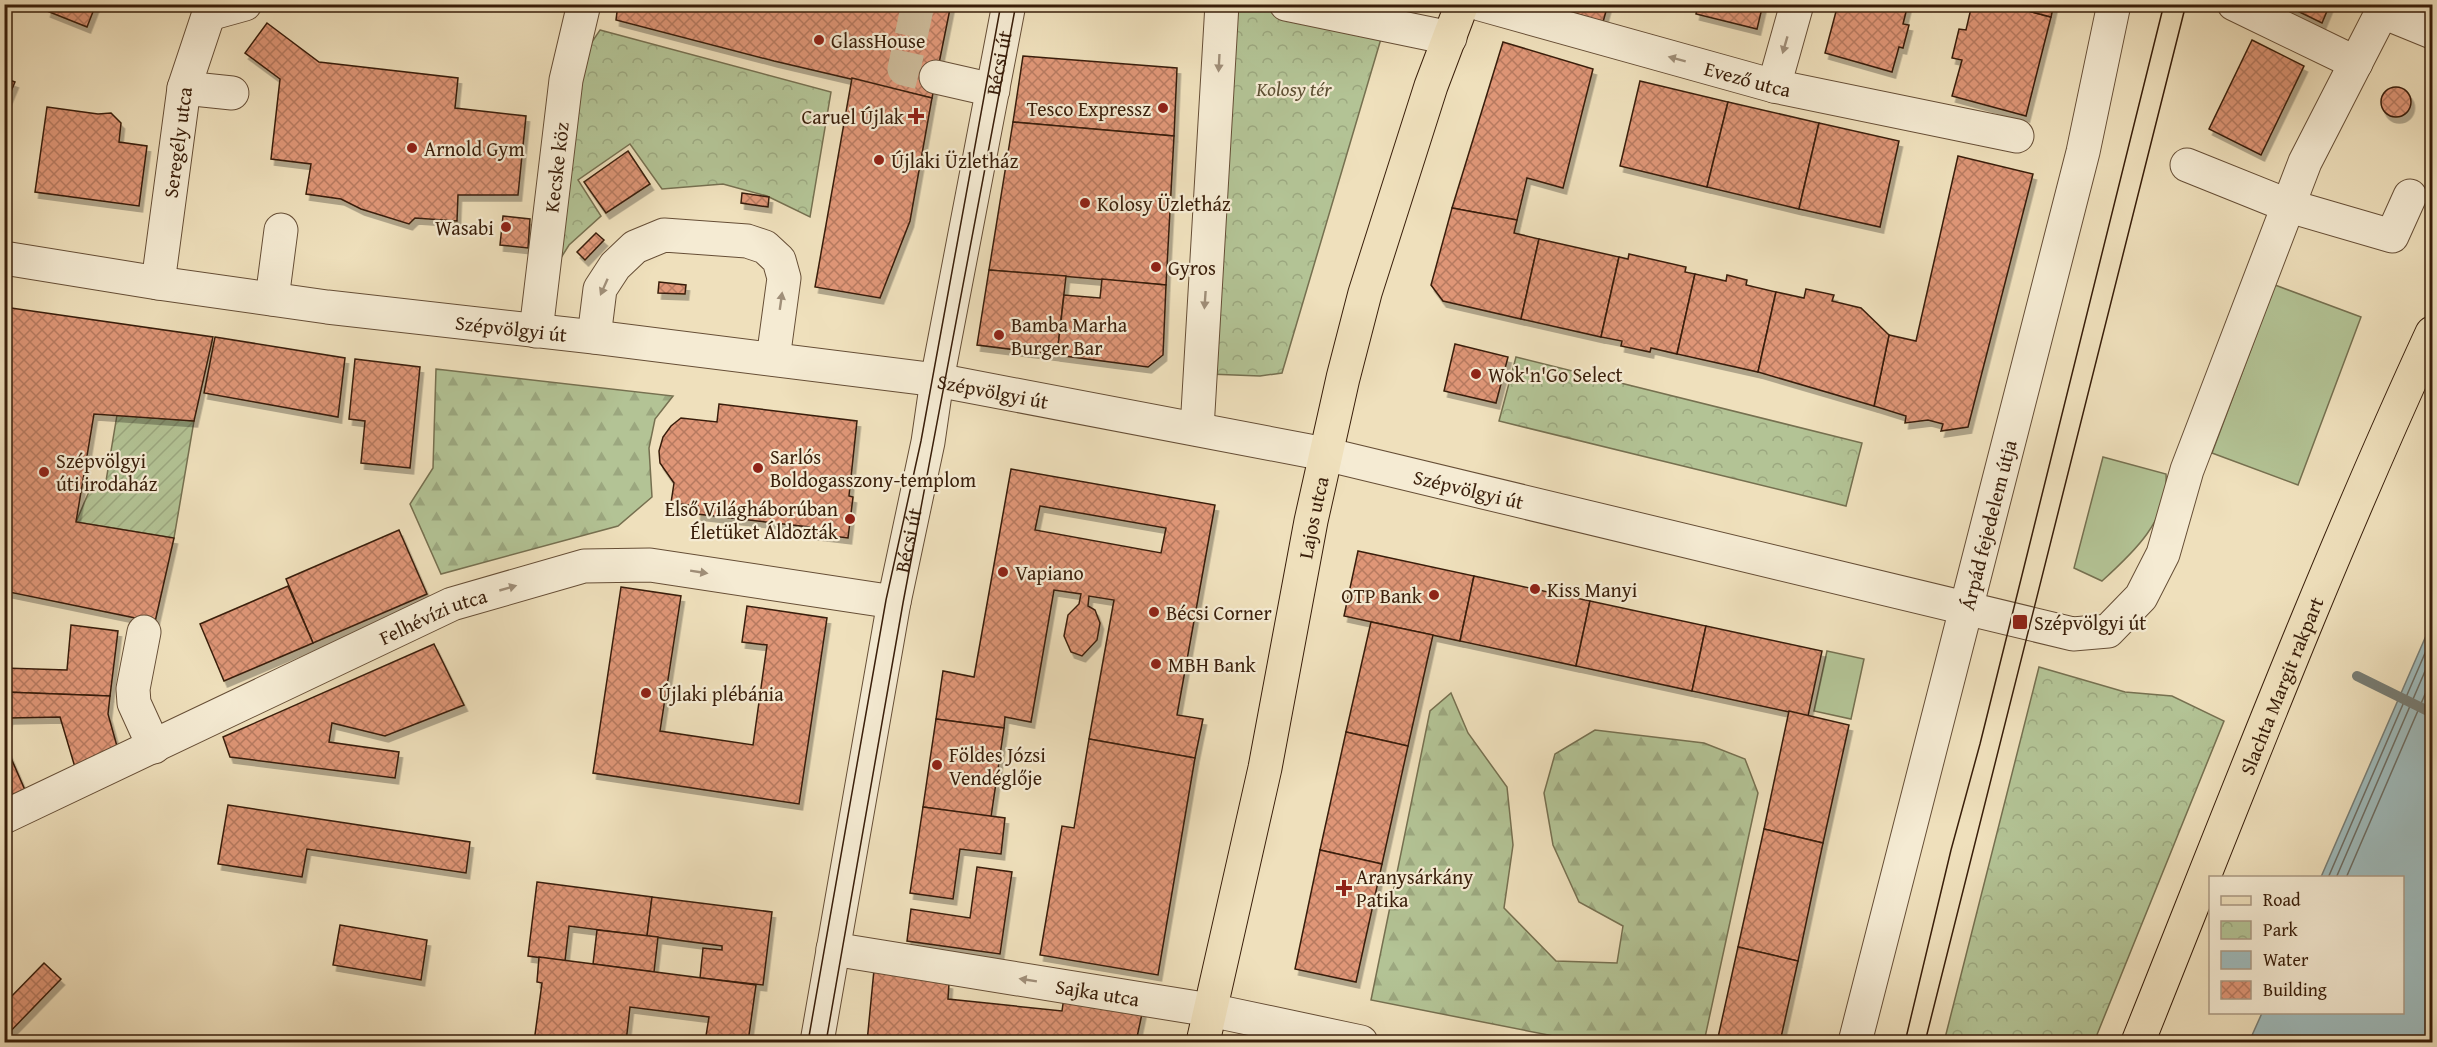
<svg xmlns="http://www.w3.org/2000/svg" width="2437" height="1047" font-family="'Gentium Book Plus',serif">
	<defs>
		<pattern id="forest-firs" width="22" height="20" patternUnits="userSpaceOnUse" patternTransform="scale(1.5)"><rect width="22" height="20" fill="#b3c395"/><path d="M5 1l3.5 6h-7zM16 11l3.5 6h-7z" fill="#9ba77f"/></pattern>
		<pattern id="park-crowns" width="20" height="18" patternUnits="userSpaceOnUse" patternTransform="scale(1.5)"><rect width="20" height="18" fill="#b3c395"/><path d="M2 6a3 3 0 1 1 6 0M12 15a3 3 0 1 1 6 0" fill="none" stroke="#9ba77f"/></pattern>
		<pattern id="garden-furrows" width="10" height="10" patternUnits="userSpaceOnUse" patternTransform="scale(1.5)"><rect width="10" height="10" fill="#b3c395"/><path d="M-1 1l2-2M0 10L10 0M9 11l2-2" fill="none" stroke="#9ba77f"/></pattern>
		<pattern id="building-cross-hatch" width="8" height="8" patternUnits="userSpaceOnUse" patternTransform="scale(1.5)"><rect width="8" height="8" fill="#df9677"/><path d="M0 0l8 8M0 8l8-8" fill="none" stroke="#b67a60"/></pattern>
		<filter id="shadow"><feDropShadow dx="3.5" dy="6" stdDeviation="0" flood-color="#0004"/></filter>
	</defs>
	<rect width="100%" height="100%" fill="#efe0bc"/>
	<filter id="stains"><feTurbulence type="fractalNoise" baseFrequency=".00333" numOctaves="4"/><feColorMatrix values="0 0 0 0 .2 0 0 0 0 .09 0 0 0 0 .02 0 0 0 .5 -.17"/></filter>
	<radialGradient id="worn" r=".72"><stop offset=".6" stop-color="#630" stop-opacity="0"/><stop offset="1" stop-color="#630" stop-opacity=".3"/></radialGradient>
	<g fill="#b3c395" stroke="#767050" stroke-width="1.5">
		<path d="M2275,285l86,32 -63,168 -86,-32z"/>
		<path d="M2103,457l63,17c3,46 -33,79 -64,107l-28,-13z"/>
		<path d="M1827,651l37,8 -13,60 -37,-8z"/>
	</g>
	<g fill="url(#forest-firs)" stroke="#767050" stroke-width="1.5">
		<path d="M436,369l237,27 -18,23 -6,29 3,49 -34,29 -177,48 -31,-70 23,-36z"/>
		<path d="M1451,693l17,40 39,54 6,58 -9,63 52,53 61,2 6,-37 -44,-24 -26,-57 -9,-52 11,-39 40,-24 109,13 41,16 13,34 -54,249h-120l-213,-42 59,-289z"/>
	</g>
	<g fill="url(#park-crowns)" stroke="#767050" stroke-width="1.5">
		<path d="M1248,5l135,27 -101,341 -22,3 -51,-2 20,-356z"/>
		<path d="M600,30l231,62 -21,125 -43,-21 -44,-12 -61,5 -32,-45 -52,36 23,36 -32,29 -15,24 23,-205z"/>
		<path d="M1516,357l346,86 -16,63 -347,-85z"/>
		<path d="M2039,667l86,25 47,4 52,25 -130,321h-150z"/>
	</g>
	<path fill="url(#garden-furrows)" stroke="#767050" stroke-width="1.5" d="M117,415l77,6 -20,117 -98,-16 15,-35h14z"/>
	<path fill="#9ebabb" stroke="#767c74" stroke-width="1.5" d="M2432,622v420h-183l13,-29 140,-1v-134l-81,-1z"/>
	<g fill="none" stroke-linecap="round" stroke-linejoin="round">
		<g stroke="#6c6c62" stroke-width="1.5">
			<path d="M2328,878l104,-241"/>
			<path d="M2336,878l96,-223"/>
			<path d="M2346,878l86,-200"/>
		</g>
		<path stroke="#767c74" stroke-width="10" d="M2357,676l75,37"/>
	</g>
	<g fill="url(#building-cross-hatch)" stroke="#391e0a" stroke-width="1.5" fill-rule="evenodd" filter="url(#shadow)">
		<path d="M49,4h47l-9,23 -40,-16z"/>
		<path d="M618,4h333l-19,94 -158,-37 -158,-41z"/>
		<path d="M1544,4h64l-5,18z"/>
		<path d="M1698,4h65l-6,25 -61,-15z"/>
		<path d="M1838,4h70l-5,20 6,1 -6,23 -4,-1 -7,25 -67,-19z"/>
		<path d="M1972,4h29l50,13 -25,99 -74,-20 10,-36 -10,-2 7,-29 7,1z"/>
		<path d="M2001,4h53l-3,13z"/>
		<path d="M2283,4h47l-8,19z"/>
		<path d="M267,23l52,39 139,16 -3,30 71,8 -8,79h-60l-1,26 -42,-3 -6,6 -48,-15 -20,-10 -35,-5 5,-30 -40,-5 9,-80 -35,-26z"/>
		<path d="M2252,40l52,26 -43,89 -52,-26z"/>
		<path d="M1503,42l90,27 -30,119 -36,-10 -10,42 -65,-12z"/>
		<path d="M1023,56l154,12 -3,68 -161,-14z"/>
		<path d="M4,78l11,4 -11,26z"/>
		<path d="M852,78l80,20 -22,123 -30,77 -65,-11z"/>
		<path d="M1640,81l88,21 -21,85 -87,-21z"/>
		<circle cx="2396" cy="102" r="15"/>
		<path d="M1728,102l91,21 -20,86 -92,-22z"/>
		<path d="M47,107l51,7 13,-1 10,10 -2,19 28,4 -8,60 -104,-14z"/>
		<path d="M1013,122l161,14 -8,149 -177,-15z"/>
		<path d="M1819,123l80,18 -19,86 -81,-18z"/>
		<path d="M628,151l22,33 -44,29 -22,-31z"/>
		<path d="M1958,156l75,18 -65,253 -27,4 2,-7 -15,-4 -23,3 1,-7 -32,-10 15,-71 27,6z"/>
		<path d="M742,193l27,4 -1,10 -27,-4z"/>
		<path d="M1452,208l65,12 -3,13 25,6 -18,80 -78,-18 -12,-16z"/>
		<path d="M503,216l27,3 -2,29 -28,-3z"/>
		<path d="M596,233l8,7 -19,20 -8,-8z"/>
		<path d="M1539,239l80,18 -18,80 -80,-18z"/>
		<path d="M1629,254l57,13 -1,5 10,2 -18,80 -26,-6 -1,4 -29,-6 1,-5 -21,-4 18,-80 9,2z"/>
		<path d="M989,270l77,6 -9,79 -80,-10z"/>
		<path d="M1695,274l31,7 1,-6 20,5 -1,5 30,7 -18,80 -81,-18z"/>
		<path d="M1102,279l64,6 -3,70 -15,12 -91,-12 7,-60 36,3z"/>
		<path d="M659,282l27,3 -1,9 -27,-1z"/>
		<path d="M1806,289l28,6 -2,6 29,7 28,27 -15,71 -116,-34 18,-80 28,6z"/>
		<path d="M4,307l209,30 -19,84 -100,-7 -18,108 98,16 -19,84 -151,-31z"/>
		<path d="M215,337l130,21 -7,59 -134,-24z"/>
		<path d="M1455,344l53,13 -12,46 -52,-12z"/>
		<path d="M355,359l65,8 -10,101 -49,-5 4,-42 -16,-2z"/>
		<path d="M719,404l138,17 -8,75 4,1 -5,41 -40,-5 1,-6 -112,-13 1,-8 -27,-3 3,-20 -14,-20 -1,-12 4,-14 8,-11 10,-8 36,4z"/>
		<path d="M1011,469l204,36 -38,210 26,4 -8,39 -106,-19 25,-139 -25,-4 -1,10 7,4 5,13 -3,17 -15,16 -11,-4 -7,-16 4,-21 11,-11 2,-10 -27,-4 -23,132 -26,-5 -1,11 -68,-9 7,-48 31,6zM1040,506l126,22 -5,25 -126,-23z"/>
		<path d="M399,530l28,64 -114,49 -27,-64z"/>
		<path d="M1358,551l116,25 -14,65 -116,-25z"/>
		<path d="M1474,576l116,25 -14,65 -116,-25z"/>
		<path d="M288,586l25,57 -89,38 -24,-57z"/>
		<path d="M621,587l60,9 -21,135 93,14 14,-100 -25,-3 5,-36 80,12 -28,186 -206,-31z"/>
		<path d="M1590,601l116,25 -14,65 -116,-25z"/>
		<path d="M1371,622l62,13 -25,111 -62,-14z"/>
		<path d="M71,625l47,6 -8,65 -106,-4v-24l63,2z"/>
		<path d="M1706,626l116,25 -14,65 -116,-25z"/>
		<path d="M434,644l30,61 -79,31 -53,-13 -3,19 70,10 -4,26 -165,-21 -7,-20z"/>
		<path d="M4,692l106,4 -2,18 12,43 -43,17 -17,-57 -51,1 -5,23z"/>
		<path d="M1789,711l60,14 -26,118 -59,-14z"/>
		<path d="M936,719l68,9 -13,89 -68,-10z"/>
		<path d="M1346,732l62,14 -26,118 -62,-14z"/>
		<path d="M1089,739l106,19 -37,217 -118,-20 22,-129 12,2z"/>
		<path d="M4,742l24,55 -24,12z"/>
		<path d="M228,805l242,37 -4,31 -159,-24 -5,28 -84,-13z"/>
		<path d="M923,807l82,11 -4,36 -41,-5 -7,50 -43,-6z"/>
		<path d="M1764,829l59,14 -25,118 -60,-14z"/>
		<path d="M1320,850l62,14 -26,118 -61,-13z"/>
		<path d="M977,867l35,5 -12,82 -93,-13 4,-32 59,9z"/>
		<path d="M537,882l115,15 -5,39 -78,-10 -4,35 -37,-5z"/>
		<path d="M652,897l120,15 -9,73 -63,-7 3,-30 19,2v-4l-75,-10z"/>
		<path d="M340,925l87,15 -6,40 -88,-15z"/>
		<path d="M597,930l61,7 -4,35 -61,-8z"/>
		<path d="M1738,947l60,14 -18,81h-63z"/>
		<path d="M539,957l217,28 -8,57h-43l4,-25 -79,-10 -4,35h-92l8,-59 -5,-1z"/>
		<path d="M44,963l17,16 -57,59v-34z"/>
		<path d="M874,970l75,13 -1,16 114,12 2,-14 79,12 -7,33h-155l-46,-6 -1,6h-67z"/>
		<path d="M97,1037l40,5h-41z"/>
	</g>
	<g fill="none" stroke-linecap="round" stroke-linejoin="round">
		<path stroke="#cbb998" stroke-width="33" stroke-dasharray="33 16" stroke-linecap="butt" d="M918,4l-14,65 32,8"/>
		<defs>
			<g id="minor">
				<path d="M1286,4l164,34"/>
				<path id="s1" d="M1480,4l294,82 243,50"/>
				<path d="M2234,4l122,59"/>
				<path d="M2383,12l49,20"/>
				<path d="M209,14l36,-10"/>
				<path d="M936,77l57,13"/>
				<path d="M1774,86l23,-82"/>
				<path d="M184,88l48,5"/>
				<path d="M2187,165l102,41 103,30 18,-40"/>
				<path id="s2" d="M4,258l154,25 169,24 267,30 343,43 388,74 748,180 35,-3 33,-34 22,-43 24,-84 118,-308 81,-158"/>
				<path id="s3" d="M158,283l26,-195 28,-84"/>
				<path d="M272,299l9,-69"/>
				<path id="s4" d="M536,331l30,-251 18,-76"/>
				<path d="M594,337l6,-48 15,-23 20,-19 29,-12 83,6 18,6 14,13 5,18 -11,81"/>
				<path d="M1197,429l25,-425"/>
				<path d="M144,632l-11,57 1,14 20,44"/>
				<path id="s5" d="M4,817l448,-213 132,-38 66,-1 244,37"/>
				<path id="s6" d="M833,949l377,61 151,32"/>
				<path id="s7" d="M817,1042l77,-440 34,-160 9,-62 72,-376"/>
				<path id="s8" d="M1855,1042l228,-890 31,-148"/>
			</g>
			<g id="major">
				<path id="s9" d="M1203,1042l62,-274 46,-247 32,-143 22,-85 66,-207 31,-82"/>
				<path id="s10" d="M2138,1042c95,-237 187,-477 294,-709"/>
			</g>
		</defs>
		<use href="#minor" stroke="#664e36" stroke-width="35"/>
		<use href="#major" stroke="#391e0a" stroke-width="35"/>
		<use href="#minor" stroke="#f5ebd3" stroke-width="33"/>
		<use href="#major" stroke="#efe0bc" stroke-width="33"/>
		<g stroke="#391e0a" stroke-width="1.5">
			<path d="M808,1042l78,-442 35,-159 80,-437"/>
			<path d="M826,1042l77,-439 113,-599"/>
			<path d="M1905,1042l46,-192 29,-106 184,-740"/>
			<path d="M1925,1042l261,-1038"/>
		</g>
	</g>
	<defs><path id="oneway-solid" d="M-6-.8H1V-3.2L6.5 0L1 3.2V.8H-6Z" transform="scale(1.5)"/></defs>
	<g fill="#a08f79">
		<use href="#oneway-solid" transform="translate(1785 45) rotate(106)"/>
		<use href="#oneway-solid" transform="translate(1677 59) rotate(-165)"/>
		<use href="#oneway-solid" transform="translate(1219 63) rotate(93)"/>
		<use href="#oneway-solid" transform="translate(604 287) rotate(114)"/>
		<use href="#oneway-solid" transform="translate(1205 300) rotate(94)"/>
		<use href="#oneway-solid" transform="translate(781 301) rotate(-82)"/>
		<use href="#oneway-solid" transform="translate(699 572) rotate(9)"/>
		<use href="#oneway-solid" transform="translate(508 588) rotate(-16)"/>
		<use href="#oneway-solid" transform="translate(1028 980) rotate(-171)"/>
	</g>
	<g fill="#8f2418" stroke="#f5ebd3" stroke-width="2">
		<circle cx="819" cy="40" r="6"/>
		<circle cx="1163" cy="108" r="6"/>
		<path d="M913 107h6v6h6v6h-6v6h-6v-6h-6v-6h6z"/>
		<circle cx="412" cy="148" r="6"/>
		<circle cx="879" cy="160" r="6"/>
		<circle cx="1085" cy="203" r="6"/>
		<circle cx="506" cy="227" r="6"/>
		<circle cx="1156" cy="267" r="6"/>
		<circle cx="999" cy="335" r="6"/>
		<circle cx="1476" cy="374" r="6"/>
		<circle cx="758" cy="468" r="6"/>
		<circle cx="44" cy="472" r="6"/>
		<circle cx="850" cy="519" r="6"/>
		<circle cx="1003" cy="572" r="6"/>
		<circle cx="1535" cy="589" r="6"/>
		<circle cx="1434" cy="595" r="6"/>
		<circle cx="1154" cy="612" r="6"/>
		<rect x="2012" y="614" width="16" height="16" rx="3"/>
		<circle cx="1156" cy="664" r="6"/>
		<circle cx="646" cy="693" r="6"/>
		<circle cx="937" cy="765" r="6"/>
		<path d="M1341 879h6v6h6v6h-6v6h-6v-6h-6v-6h6z"/>
	</g>
	<g text-anchor="middle" dominant-baseline="central" stroke-width="4.5" stroke-linejoin="round" paint-order="stroke">
		<g font-size="20" fill="#391e0a" stroke="#f5ebd3" text-anchor="start">
			<text x="831" y="40">GlassHouse</text>
			<text x="1151" y="108" text-anchor="end">Tesco Expressz</text>
			<text x="904" y="116" text-anchor="end">Caruel Újlak</text>
			<text x="424" y="148">Arnold Gym</text>
			<text x="891" y="160">Újlaki Üzletház</text>
			<text x="1097" y="203">Kolosy Üzletház</text>
			<text x="494" y="227" text-anchor="end">Wasabi</text>
			<text x="1168" y="267">Gyros</text>
			<text x="1011" y="324">Bamba Marha<tspan x="1011" dy="23">Burger Bar</tspan></text>
			<text x="1488" y="374">Wok'n'Go Select</text>
			<text x="770" y="456">Sarlós<tspan x="770" dy="23">Boldogasszony-templom</tspan></text>
			<text x="56" y="460">Szépvölgyi<tspan x="56" dy="23">úti irodaház</tspan></text>
			<text x="838" y="508" text-anchor="end">Első Világháborúban<tspan x="838" dy="23">Életüket Áldozták</tspan></text>
			<text x="1015" y="572">Vapiano</text>
			<text x="1547" y="589">Kiss Manyi</text>
			<text x="1422" y="595" text-anchor="end">OTP Bank</text>
			<text x="1166" y="612">Bécsi Corner</text>
			<text x="2034" y="622">Szépvölgyi út</text>
			<text x="1168" y="664">MBH Bank</text>
			<text x="658" y="693">Újlaki plébánia</text>
			<text x="949" y="754">Földes Józsi<tspan x="949" dy="23">Vendéglője</tspan></text>
			<text x="1356" y="876">Aranysárkány<tspan x="1356" dy="23">Patika</tspan></text>
		</g>
		<g font-size="20" fill="#391e0a" stroke="#f5ebd3">
			<text stroke="none"><textPath href="#s7" startOffset="996">Bécsi út</textPath></text>
			<text stroke="none"><textPath href="#s1" startOffset="278">Evező utca</textPath></text>
			<text stroke="none"><textPath href="#s3" startOffset="142">Seregély utca</textPath></text>
			<text stroke="none"><textPath href="#s4" startOffset="165">Kecske köz</textPath></text>
			<text stroke="none"><textPath href="#s2" startOffset="512">Szépvölgyi út</textPath></text>
			<text stroke="none"><textPath href="#s2" startOffset="998">Szépvölgyi út</textPath></text>
			<text stroke="none"><textPath href="#s2" startOffset="1484">Szépvölgyi út</textPath></text>
			<text stroke="none"><textPath href="#s9" startOffset="536">Lajos utca</textPath></text>
			<text stroke="none"><textPath href="#s8" startOffset="534">Árpád fejedelem útja</textPath></text>
			<text stroke="none"><textPath href="#s7" startOffset="510">Bécsi út</textPath></text>
			<text stroke="none"><textPath href="#s5" startOffset="474">Felhévízi utca</textPath></text>
			<text stroke="none"><textPath href="#s10" startOffset="384">Slachta Margit rakpart</textPath></text>
			<text stroke="none"><textPath href="#s6" startOffset="268">Sajka utca</textPath></text>
		</g>
		<g font-size="20" font-style="italic" fill="#5e5034" stroke="#f5ebd3">
			<text x="1294" y="88">Kolosy tér</text>
		</g>
	</g>
	<rect width="2437" height="1047" fill="none" stroke="#efe0bc" stroke-width="24"/>
	<rect x="6" y="6" width="2425" height="1035" fill="none" stroke="#391e0a" stroke-width="3"/>
	<rect x="12" y="12" width="2413" height="1023" fill="none" stroke="#391e0a" stroke-width="1.5"/>
	<rect x="2209" y="876" width="195" height="138" fill="#f5ebd3" stroke="#aa9983" stroke-width="1.5"/>
	<rect x="2221" y="896" width="30" height="9" fill="#efe0bc" stroke="#aa9983" stroke-width="1.5"/>
	<text x="2263" y="906" font-size="18" fill="#391e0a">Road</text>
	<rect x="2221" y="921" width="30" height="18" fill="url(#park-crowns)" stroke="#aa9983" stroke-width="1.5"/>
	<text x="2263" y="936" font-size="18" fill="#391e0a">Park</text>
	<rect x="2221" y="951" width="30" height="18" fill="#9ebabb" stroke="#aa9983" stroke-width="1.5"/>
	<text x="2263" y="966" font-size="18" fill="#391e0a">Water</text>
	<rect x="2221" y="981" width="30" height="18" fill="url(#building-cross-hatch)" stroke="#aa9983" stroke-width="1.5"/>
	<text x="2263" y="996" font-size="18" fill="#391e0a">Building</text>
	<rect width="100%" height="100%" filter="url(#stains)"/>
	<rect width="100%" height="100%" fill="url(#worn)"/>
</svg>
